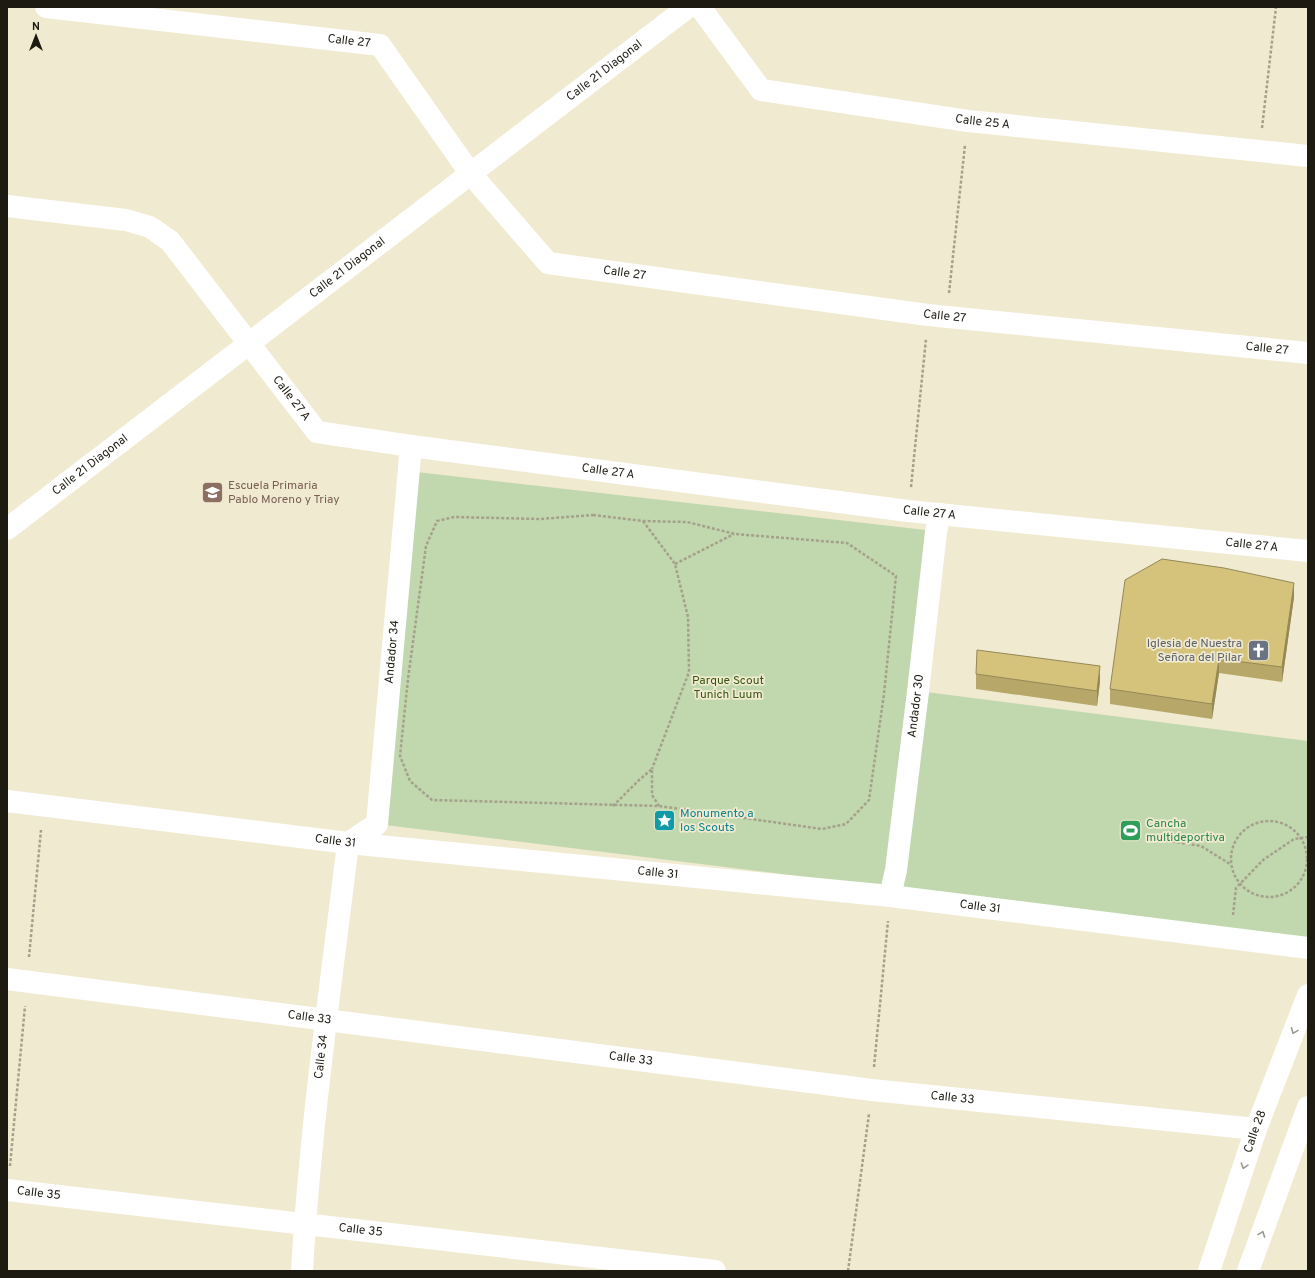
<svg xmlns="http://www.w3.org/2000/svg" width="1315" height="1278" font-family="Overpass,sans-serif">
	<rect width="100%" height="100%" fill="#f0ead0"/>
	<path fill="#c1d8ae" d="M408,471l535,61 -17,160 382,49v196l-2,6 -402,-54 -527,-65z"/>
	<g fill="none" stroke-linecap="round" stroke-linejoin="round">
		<g stroke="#a5a08c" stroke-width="2.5" stroke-dasharray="3 2" stroke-linecap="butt">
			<path d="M1262,128l14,-121"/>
			<path d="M949,293l16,-148"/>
			<path d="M911,487l15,-148"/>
			<path d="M593,515l50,6 44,1 48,12 112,9 49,33 -12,118 -15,106 -23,24 -24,5 -163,-23 -227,-6 -22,-19 -10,-25 8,-77 18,-133 11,-25 17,-4 86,2z"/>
			<path d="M643,521l32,43 13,53 1,55 -37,97"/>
			<path d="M675,564l59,-30"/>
			<path d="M613,806l25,-25 14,-12v26l7,11"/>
			<circle cx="1269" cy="859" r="38"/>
			<path d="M1162,840l39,6 29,18"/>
			<path d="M1233,915l3,-27 27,-28 31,-21 14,-2"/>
			<path d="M29,957l12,-127"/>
			<path d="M874,1067l14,-146"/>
			<path d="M10,1166l15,-160"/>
			<path d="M848,1271l21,-157"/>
		</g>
		<g stroke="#fff" stroke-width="22">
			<path id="s1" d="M46,7l334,38 90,128 78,90 380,52 380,38"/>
			<path id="s2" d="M700,7l61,83 207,31 340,35"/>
			<path id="s3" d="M7,206l119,14 24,7 20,14 147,191 94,14 497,65 400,40"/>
			<path id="s4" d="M7,801l341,42 542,53 418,52"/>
			<path id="s5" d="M890,896l6,-26 22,-178 18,-160 4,-18"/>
			<path id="s6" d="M7,979l865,111 384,39"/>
			<path id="s7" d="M7,1190l708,81"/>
			<path id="s8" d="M302,1271c8,-143 29,-286 46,-428l29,-19 34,-378"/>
		</g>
		<g stroke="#fff" stroke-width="22">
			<path id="s9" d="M7,529l681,-522"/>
			<path id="s10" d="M1209,1271l47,-142 52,-134"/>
			<path d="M1248,1271l60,-164"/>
		</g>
	</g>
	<g fill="#b7a86a">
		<path d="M1294,597l-12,85 -63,-9 -7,46 -102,-15v-15z"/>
		<path d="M976,674l124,7 -3,25 -121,-17z"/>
	</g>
	<g fill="#958856">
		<path d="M1294,583v14l-12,85v-15z"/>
		<path d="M1219,659v14l-7,46v-15z"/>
		<path d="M1100,666v15l-3,25v-15z"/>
	</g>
	<g fill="#d5c37b" stroke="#958856">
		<path d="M1162,559l62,9 70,15 -12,84 -63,-8 -7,45 -102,-15 15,-109z"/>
		<path d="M977,650l123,16 -3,25 -121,-17z"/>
	</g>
	<defs><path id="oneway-chevron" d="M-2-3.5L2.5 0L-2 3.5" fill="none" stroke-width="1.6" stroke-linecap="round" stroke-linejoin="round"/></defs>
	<g stroke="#999894">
		<use href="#oneway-chevron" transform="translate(1294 1031) rotate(111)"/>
		<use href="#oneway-chevron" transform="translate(1244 1166) rotate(108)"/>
		<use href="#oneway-chevron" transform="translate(1262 1234) rotate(-70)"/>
	</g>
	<defs>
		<symbol id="school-square" viewBox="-11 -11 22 22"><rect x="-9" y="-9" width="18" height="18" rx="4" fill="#8d6e63" stroke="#f0ead0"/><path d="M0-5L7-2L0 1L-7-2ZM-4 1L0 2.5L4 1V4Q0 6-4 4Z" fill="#fff"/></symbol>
		<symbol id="church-square" viewBox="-11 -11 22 22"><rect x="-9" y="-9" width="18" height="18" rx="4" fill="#6b7280" stroke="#f0ead0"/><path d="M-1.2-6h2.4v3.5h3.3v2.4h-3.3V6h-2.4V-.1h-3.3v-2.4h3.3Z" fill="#fff"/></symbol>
		<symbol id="sight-square" viewBox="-11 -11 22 22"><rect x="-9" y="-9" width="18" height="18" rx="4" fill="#0f9aa8" stroke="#f0ead0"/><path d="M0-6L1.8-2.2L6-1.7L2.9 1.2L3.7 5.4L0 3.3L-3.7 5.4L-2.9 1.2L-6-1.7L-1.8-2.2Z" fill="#fff"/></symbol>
		<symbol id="stadium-square" viewBox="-11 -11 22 22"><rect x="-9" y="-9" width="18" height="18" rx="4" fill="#2e9e5b" stroke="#f0ead0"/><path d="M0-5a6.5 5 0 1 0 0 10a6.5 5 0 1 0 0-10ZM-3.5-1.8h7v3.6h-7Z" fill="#fff"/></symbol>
	</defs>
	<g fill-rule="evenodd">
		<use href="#school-square" x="200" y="480" width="25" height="25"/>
		<use href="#church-square" x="1246" y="638" width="25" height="25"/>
		<use href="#sight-square" x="652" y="808" width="25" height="25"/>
		<use href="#stadium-square" x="1118" y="818" width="25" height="25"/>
	</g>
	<g text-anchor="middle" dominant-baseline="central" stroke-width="3.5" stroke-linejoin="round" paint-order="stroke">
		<g font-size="12" fill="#1c1a11" stroke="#f0ead0">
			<text stroke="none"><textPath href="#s1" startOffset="305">Calle 27</textPath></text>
			<text stroke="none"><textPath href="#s9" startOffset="753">Calle 21 Diagonal</textPath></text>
			<text stroke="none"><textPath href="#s2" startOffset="327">Calle 25 A</textPath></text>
			<text stroke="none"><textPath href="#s9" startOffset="429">Calle 21 Diagonal</textPath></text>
			<text stroke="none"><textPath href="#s1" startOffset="689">Calle 27</textPath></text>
			<text stroke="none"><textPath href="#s1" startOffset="1012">Calle 27</textPath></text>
			<text stroke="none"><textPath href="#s1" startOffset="1336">Calle 27</textPath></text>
			<text stroke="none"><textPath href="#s3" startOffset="368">Calle 27 A</textPath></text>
			<text stroke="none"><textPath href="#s9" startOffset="105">Calle 21 Diagonal</textPath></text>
			<text stroke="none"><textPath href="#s3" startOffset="704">Calle 27 A</textPath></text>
			<text stroke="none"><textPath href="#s3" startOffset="1028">Calle 27 A</textPath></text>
			<text stroke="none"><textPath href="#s3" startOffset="1352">Calle 27 A</textPath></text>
			<text stroke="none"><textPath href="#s8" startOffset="638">Andador 34</textPath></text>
			<text stroke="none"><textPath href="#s5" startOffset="192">Andador 30</textPath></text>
			<text stroke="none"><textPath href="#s4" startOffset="331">Calle 31</textPath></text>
			<text stroke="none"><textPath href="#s4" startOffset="655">Calle 31</textPath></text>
			<text stroke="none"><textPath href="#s4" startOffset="979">Calle 31</textPath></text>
			<text stroke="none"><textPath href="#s6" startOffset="305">Calle 33</textPath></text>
			<text stroke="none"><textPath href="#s8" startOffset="215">Calle 34</textPath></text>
			<text stroke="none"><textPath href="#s6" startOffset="629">Calle 33</textPath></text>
			<text stroke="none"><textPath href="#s6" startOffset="953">Calle 33</textPath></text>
			<text stroke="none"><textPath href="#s10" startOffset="147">Calle 28</textPath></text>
			<text stroke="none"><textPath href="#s7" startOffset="32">Calle 35</textPath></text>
			<text stroke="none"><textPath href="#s7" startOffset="356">Calle 35</textPath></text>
		</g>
		<g font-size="12" fill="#785e54" stroke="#f0ead0" text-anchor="start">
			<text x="228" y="486">Escuela Primaria<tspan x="228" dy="14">Pablo Moreno y Triay</tspan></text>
		</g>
		<g font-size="12" fill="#5b616d" stroke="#f0ead0" text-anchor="end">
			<text x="1242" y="644">Iglesia de Nuestra<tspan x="1242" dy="14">Señora del Pilar</tspan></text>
		</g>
		<g font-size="12" fill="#365512" stroke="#f0ead0">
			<text x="728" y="681">Parque Scout<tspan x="728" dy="14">Tunich Luum</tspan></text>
		</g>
		<g font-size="12" fill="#0d838f" stroke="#f0ead0" text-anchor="start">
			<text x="680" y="814">Monumento a<tspan x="680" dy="14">los Scouts</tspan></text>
		</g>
		<g font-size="12" fill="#27864d" stroke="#f0ead0" text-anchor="start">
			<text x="1146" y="824">Cancha<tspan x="1146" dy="14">multideportiva</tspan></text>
		</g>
	</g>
	<rect width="1315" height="1278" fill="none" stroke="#1c1a11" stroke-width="16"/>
	<g transform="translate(36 36)" stroke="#f0ead0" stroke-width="3" paint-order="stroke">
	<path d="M0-3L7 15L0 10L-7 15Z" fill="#1c1a11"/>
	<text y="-6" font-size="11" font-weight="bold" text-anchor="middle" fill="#1c1a11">N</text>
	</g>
</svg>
